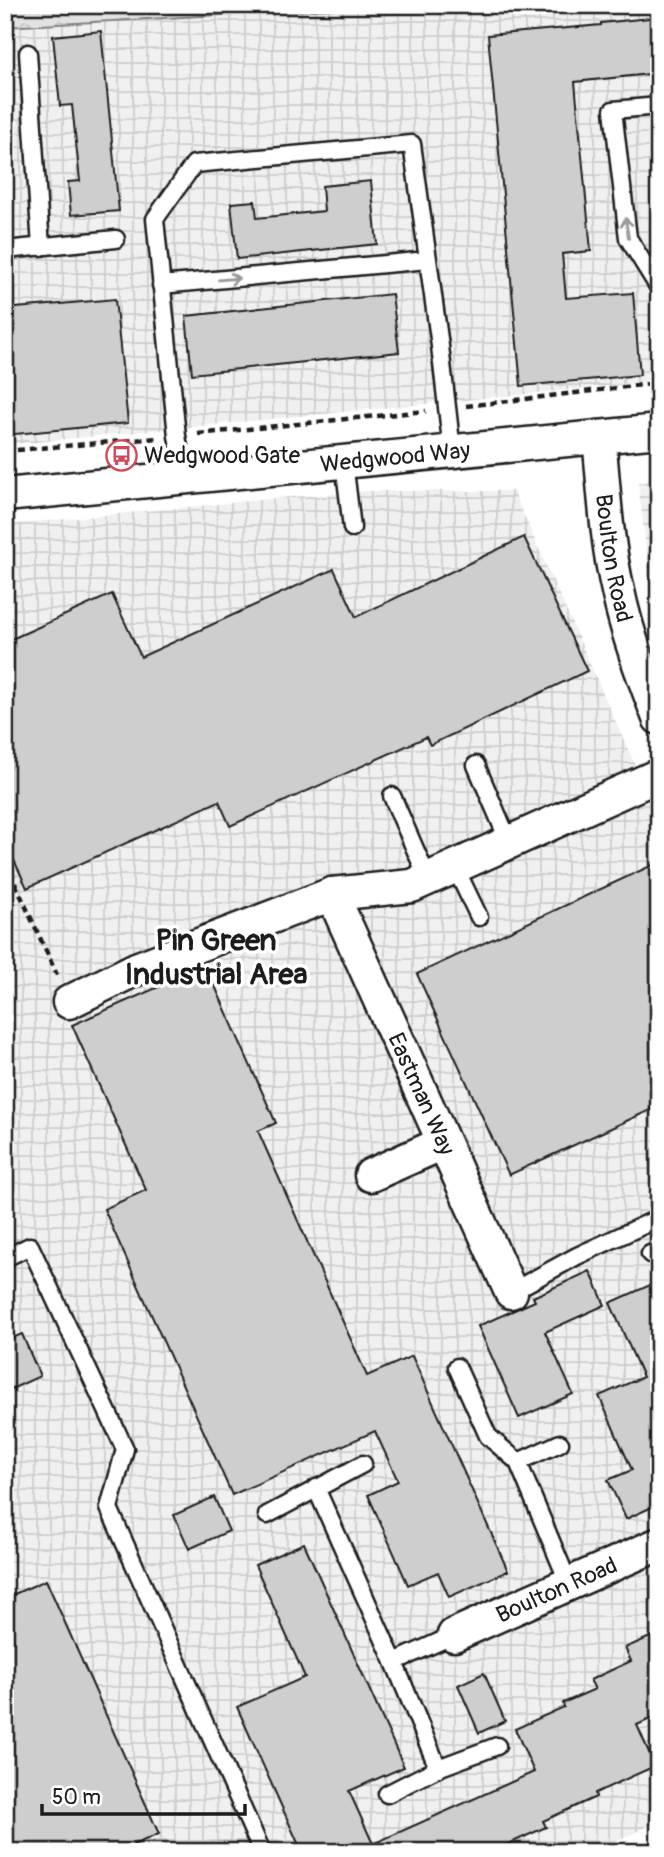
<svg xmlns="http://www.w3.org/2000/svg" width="664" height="1857" font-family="Pangolin,sans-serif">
	<defs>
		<pattern id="industrial-grid" width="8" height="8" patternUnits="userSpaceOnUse" patternTransform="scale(1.75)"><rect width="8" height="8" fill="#f0f0f0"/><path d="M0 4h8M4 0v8" fill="none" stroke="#cdcdcd"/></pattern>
		<pattern id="forest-crowns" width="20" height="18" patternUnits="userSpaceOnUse" patternTransform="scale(1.75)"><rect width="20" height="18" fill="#e2e2e2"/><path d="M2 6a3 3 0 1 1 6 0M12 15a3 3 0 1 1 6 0" fill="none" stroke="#c1c1c1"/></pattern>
	</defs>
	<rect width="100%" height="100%" fill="#fff"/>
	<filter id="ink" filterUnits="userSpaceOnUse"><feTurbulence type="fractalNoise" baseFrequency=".0143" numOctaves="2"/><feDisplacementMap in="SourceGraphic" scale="14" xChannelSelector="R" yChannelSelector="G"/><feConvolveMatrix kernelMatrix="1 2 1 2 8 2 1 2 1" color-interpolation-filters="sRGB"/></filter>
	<g filter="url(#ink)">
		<g fill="url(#industrial-grid)">
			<path d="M400,5h259v376l-654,64v-418z"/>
			<path d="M659,478v143l-7,-26 -14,-112z"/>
			<path d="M370,491h143l146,328v1002l-66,31h-588v-1327l273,-27z"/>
		</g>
		<path fill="url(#forest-crowns)" stroke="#7f7f7f" stroke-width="2" d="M5,5h395l-395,22z"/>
		<g fill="#cecece" stroke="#1c1c1c" stroke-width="2">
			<path d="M659,17v56l-84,9 16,169 -29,3 4,44 67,-5 7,82 -119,11 -33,-351 113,-10v-2z"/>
			<path d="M101,31l18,180 -48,4 -3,-33 12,-1 -8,-76 -12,1 -7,-70z"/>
			<path d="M371,181l6,63 -140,15 -6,-56 24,-2 2,17 67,-7 -2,-25z"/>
			<path d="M392,294l7,58 -207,22 -6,-58z"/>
			<path d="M115,299l13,124 -123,12v-126z"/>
			<path d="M524,537l63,134 -157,74 -4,-8 -196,89 -11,-25 -192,87 -22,-47v-199l107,-48 29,63 193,-88 22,48z"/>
			<path d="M659,862v244l-150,69 -92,-201z"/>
			<path d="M206,966l70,157 -18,8 109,245 45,-20 96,215 -59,26 -11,-25 -30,13 -40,-90 30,-14 -23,-50 -143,64 -128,-286 42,-19 -74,-165z"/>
			<path d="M590,1271l15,34 -60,27 28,62 -54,24 -41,-92 57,-25 -2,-4z"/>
			<path d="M659,1281v223l-33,15 -18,-39 24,-10 -33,-74 44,-19 -33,-74z"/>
			<path d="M22,1334l18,42 -35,16v-51z"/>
			<path d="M214,1497l15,34 -40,18 -15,-34z"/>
			<path d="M304,1543l100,224 -55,24 24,53 161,-72 -19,-43 49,-22 -1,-4 32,-14 -5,-9 41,-19 -6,-13 34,-15v82l-22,10 18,41 -60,27 1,4 -53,24 3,6 -55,25h-189l-65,-145 68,-30 -50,-112z"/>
			<path d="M46,1580l113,254 -26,11 3,7h-131v-254z"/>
			<path d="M484,1673l21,48 -26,12 -21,-48z"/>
		</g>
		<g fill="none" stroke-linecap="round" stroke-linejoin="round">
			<defs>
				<g id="service">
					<path d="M28,53l13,194"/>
					<path d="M659,106l-46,4 15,128 31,50"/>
					<path d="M5,250l111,-11"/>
					<path d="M161,285l267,-25"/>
					<path d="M344,462l8,66"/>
					<path d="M185,478l-8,-42 -22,-217 39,-55 218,-20 28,202 12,105"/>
					<path d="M476,765l33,77"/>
					<path d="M392,796l36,83"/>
					<path d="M455,867l24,50"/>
					<path d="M650,1254l9,-3"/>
					<path d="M5,1258l25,-12 95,203 -16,59 153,344"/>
					<path d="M511,1292l66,-36 82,-38"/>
					<path d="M457,1367l31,69 30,26"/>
					<path d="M560,1443l-42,19 51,122"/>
					<path d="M316,1488l78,174 44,106"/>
					<path d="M267,1515l96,-51"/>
					<path d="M394,1662l60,-27"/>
					<path d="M387,1794l51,-26 59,-22"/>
				</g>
				<g id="minor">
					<path id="s1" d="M599,437c5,51 7,103 19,154 9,43 25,85 41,127"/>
					<path id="s2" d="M5,495l654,-64"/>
					<path id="s3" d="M332,894l179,398"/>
					<path d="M69,1002l67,-33 196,-75 80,-8 247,-111"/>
					<path d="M371,1175l72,-32"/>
					<path id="s4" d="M454,1635l205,-91"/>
				</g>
			</defs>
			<use href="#service" stroke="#1c1c1c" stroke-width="21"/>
			<use href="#minor" stroke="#1c1c1c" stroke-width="37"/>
			<g stroke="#1c1c1c" stroke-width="4.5" stroke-dasharray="7 5" stroke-linecap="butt">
				<path d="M466,406l193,-23"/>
				<path d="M198,434l228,-23"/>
				<path d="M5,451l153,-13"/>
				<path d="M5,861l52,114"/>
			</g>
			<use href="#service" stroke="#fff" stroke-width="16"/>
			<use href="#minor" stroke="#fff" stroke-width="32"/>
		</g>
		<defs><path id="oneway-shaft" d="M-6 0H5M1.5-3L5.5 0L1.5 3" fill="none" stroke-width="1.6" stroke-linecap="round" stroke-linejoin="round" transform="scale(1.75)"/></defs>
		<g stroke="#999">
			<use href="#oneway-shaft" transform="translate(627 228) rotate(-99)"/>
			<use href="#oneway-shaft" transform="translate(229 279) rotate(-5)"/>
		</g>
	</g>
	<defs>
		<symbol id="bus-ring" viewBox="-11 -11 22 22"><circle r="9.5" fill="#fff" stroke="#d1495b" stroke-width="1.5"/><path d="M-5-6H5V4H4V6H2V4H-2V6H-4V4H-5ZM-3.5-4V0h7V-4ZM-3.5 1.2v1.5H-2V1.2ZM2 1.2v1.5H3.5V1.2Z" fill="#d1495b"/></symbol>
	</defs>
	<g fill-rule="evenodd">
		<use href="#bus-ring" x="104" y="438" width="35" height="35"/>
	</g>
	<g text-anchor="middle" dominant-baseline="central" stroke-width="7" stroke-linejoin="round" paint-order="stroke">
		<g font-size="23" fill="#1c1c1c" stroke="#fff" text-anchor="start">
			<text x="144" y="455">Wedgwood Gate</text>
		</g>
		<g font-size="23" fill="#1c1c1c" stroke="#fff">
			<text stroke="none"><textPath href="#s2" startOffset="392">Wedgwood Way</textPath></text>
			<text stroke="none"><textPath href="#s1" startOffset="122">Boulton Road</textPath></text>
			<text stroke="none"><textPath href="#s3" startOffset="219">Eastman Way</textPath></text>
			<text stroke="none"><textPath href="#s4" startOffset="112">Boulton Road</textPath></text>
		</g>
		<g font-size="30" font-weight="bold" fill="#1c1c1c" stroke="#fff">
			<text x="216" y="940">Pin Green<tspan x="216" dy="34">Industrial Area</tspan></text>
		</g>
	</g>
	<rect width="664" height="1857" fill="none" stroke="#fff" stroke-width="28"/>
	<rect x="14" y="14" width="636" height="1829" fill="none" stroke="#1c1c1c" stroke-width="2.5" filter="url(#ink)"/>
	<path d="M42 1804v10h203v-10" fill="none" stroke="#1c1c1c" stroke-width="3.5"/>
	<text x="52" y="1804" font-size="21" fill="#1c1c1c" stroke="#ffffff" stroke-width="5" paint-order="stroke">50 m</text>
</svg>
